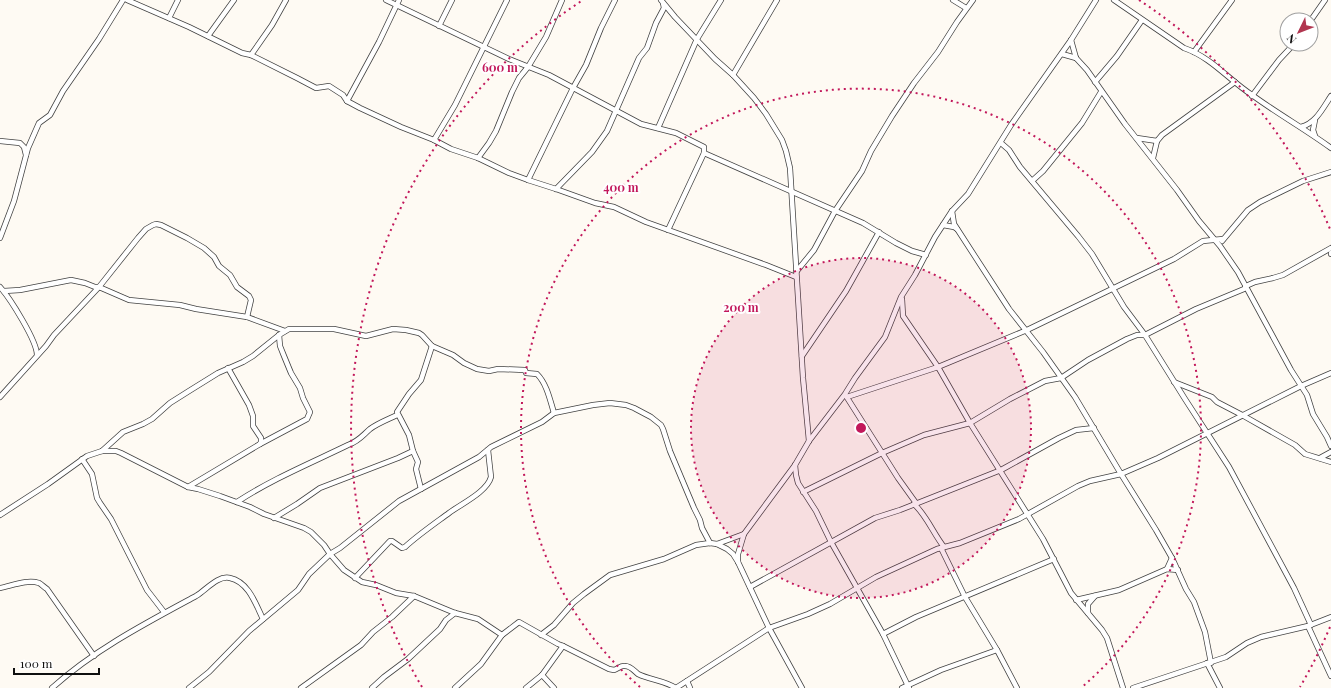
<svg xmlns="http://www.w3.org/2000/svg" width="1331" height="688" font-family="'Playfair Display',serif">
	<rect width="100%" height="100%" fill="#fefaf3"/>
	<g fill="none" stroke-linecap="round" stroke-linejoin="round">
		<defs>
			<g id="street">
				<path d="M127,0l62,27 53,26 9,2 46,23 19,10 13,-2 14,9 4,6 13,7 41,19 33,13 17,9 27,9 31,15 19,7 28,9 39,14 19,4 32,15 120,43 30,12"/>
				<path d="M386,0l123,59 40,16 92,49 35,9 28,14v6l159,70 33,20 16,8 14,4"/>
				<path d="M661,0l14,17 40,42 18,16 21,23 12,16 16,26 4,11 4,17 13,210 6,63"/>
				<path d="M953,0l13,8"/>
				<path d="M1114,0l70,48c27,9 45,32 68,47 26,19 53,34 79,53"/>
				<path d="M169,18l9,-18"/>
				<path d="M1311,20l14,-20"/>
				<path d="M439,26l13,-26"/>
				<path d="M208,36l26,-36"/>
				<path d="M1071,40l5,18 11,12 38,54 52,66 22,31 21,25 18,26 53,98 16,25 6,19 14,23 4,9"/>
				<path d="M1194,52l38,-52"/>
				<path d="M1062,54l14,4"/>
				<path d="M251,55l21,-30 14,-25"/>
				<path d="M733,75l44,-75"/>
				<path d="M1095,82l22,-26 25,-36"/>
				<path d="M1252,96l27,-36 15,-16"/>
				<path d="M347,101l32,-59 20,-42"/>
				<path d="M1315,120l-2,10 2,6"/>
				<path d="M1301,127c15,-4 22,-19 30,-31"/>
				<path d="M658,128l39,-89 24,-39"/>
				<path d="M1137,138l20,3"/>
				<path d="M434,140l21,-35 52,-105"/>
				<path d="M0,141l20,2 4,4 2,8"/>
				<path d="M1001,143l8,7 11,17 58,69 14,18 32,53 21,28 40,64 44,68 65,121 17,37"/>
				<path d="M478,158l11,-15 7,-12 16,-39 7,-14 9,-11 18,-30 16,-37"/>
				<path d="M1153,158l4,-17 5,-6 73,-53"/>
				<path d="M528,180l45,-92 13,-23 15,-37 14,-28"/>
				<path d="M1032,181l11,-10 39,-48 19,-31"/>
				<path d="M556,189l36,-37 15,-21 32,-73 8,-10 9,-25 8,-15 -1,-5"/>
				<path d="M952,211l2,13 55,85 34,43 32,45 46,77 35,56 16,28 14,31 8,13 11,30 6,31"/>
				<path d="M943,225l11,2 3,2"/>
				<path d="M668,230l36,-77"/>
				<path d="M0,238l14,-37 14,-53 11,-25 11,-8 13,-24 36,-52 24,-39"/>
				<path d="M1222,241l26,-31 12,-8 43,-21 28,-9"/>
				<path d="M1331,253v1"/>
				<path d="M796,272l18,-22 21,-39 27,-40 9,-20 21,-35 22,-33 24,-31 19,-30 16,-22"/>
				<path d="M0,287c10,11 37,54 37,68"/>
				<path d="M4,291l16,-1 51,-10 14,3 10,4h4l30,13 51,5 16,4 51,8 38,14"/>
				<path d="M902,299l1,17 35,51 32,56 73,116 28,54 31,37 5,8 16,50"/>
				<path d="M802,356l44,-65 33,-59"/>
				<path d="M228,368l21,37 4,11v10l8,12v4l-1,2"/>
				<path d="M1174,382l38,15 5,5 25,13 53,30 10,9 26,8"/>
				<path d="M846,396l52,82 18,25"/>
				<path d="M0,397l46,-51 8,-11 45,-48 39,-49 8,-9 7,-4 3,-1 5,1 26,13 17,10 10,9 5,9 11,9 7,12 12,9 2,4 -4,17"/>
				<path d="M847,397l91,-30 89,-37 147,-71 29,-18 20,-2"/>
				<path d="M102,451l21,-19 20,-8 9,-5 18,-16 19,-12 29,-18 25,-11 10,-6 26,-21 10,-6h45l32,7 27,-7 13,1 13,3 3,2 10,11 21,9 11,8 13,6 12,2 9,-2 27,1 1,3 11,1c10,10 13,26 17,39"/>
				<path d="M1320,458l11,-6"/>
				<path d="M82,459l10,15 5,24 3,5 11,16 36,71 17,22"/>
				<path d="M795,465l1,10 2,8 18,28 15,31 52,92 26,54"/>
				<path d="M188,487l72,-43 47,-25 3,-7 -7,-14 -3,-10 -9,-15 -7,-17 -4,-10 -1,-11"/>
				<path d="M421,489l-5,-20 2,-7 -5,-11 -4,-16 -12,-23 12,-18 12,-14 11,-34"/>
				<path d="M803,492l79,-39 42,-18 46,-12 40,-24 35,-18 16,-3 27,-18 39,-21 10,-4h8l51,-26 48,-20 2,-3 9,-4 18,-4 10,-3 48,-27"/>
				<path d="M237,502c35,-23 74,-39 111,-57 11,-4 14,-9 22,-16 8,-6 19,-10 27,-14"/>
				<path d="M914,504c13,12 19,29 30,43"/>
				<path d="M0,515l48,-31 39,-28 15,-5h14l5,2 67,34 10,2 22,7 30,11 14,7 40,14 7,4 13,13 6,9 14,16 18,12 14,3 20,8 18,3 41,17 23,6 24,16"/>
				<path d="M274,518l23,-14 23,-16 78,-30 15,-7"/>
				<path d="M717,544l27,-10"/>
				<path d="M941,548l24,49 32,53 20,38"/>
				<path d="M738,562v-8l6,-20 51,-69 14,-24 36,-47 10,-16 30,-41 16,-40 14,-22 20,-38 17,-26 16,-17 43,-69 60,-85 25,-40"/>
				<path d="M1167,569l5,-11"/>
				<path d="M355,578l35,-37h2l10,7 3,-1c13,-12 29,-23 44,-34 12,-9 38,-21 42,-36l-3,-27"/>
				<path d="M750,587l125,-69 25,-8 101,-40 58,-32 17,-8 18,-2"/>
				<path d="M0,588c11,-2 27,-9 39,-5 2,1 5,4 8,6l47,67"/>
				<path d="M1076,600l43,-10 48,-21 11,1"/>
				<path d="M1088,613v-9l7,-8"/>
				<path d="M1308,626l23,50"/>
				<path d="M883,634l33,-17 138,-58"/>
				<path d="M541,635l13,-10 19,-22 11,-9 26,-19 54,-16 32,-14 14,-2 7,1 10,5 6,5 5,8 31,66 33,60"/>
				<path d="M1207,663l13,25"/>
				<path d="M542,675l12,13"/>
				<path d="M687,681l3,7"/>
				<path d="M52,688c42,-38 94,-65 144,-92 10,-6 22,-21 34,-18 19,4 26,27 33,41"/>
				<path d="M189,688l20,-16 40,-41 49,-41 11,-16 21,-20 10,-6 59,-47 80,-44 12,-10 51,-25 12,-9 39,-8 17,-2 16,2 8,3 17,9 10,8 2,4 7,22 24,57 6,12 2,8 8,15"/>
				<path d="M301,688l60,-43 12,-13 19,-15 22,-21"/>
				<path d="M372,688l12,-11 24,-18 32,-30 6,-9 9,-7"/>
				<path d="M455,688l26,-24 21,-29 17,-13 39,22 5,2 46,23 5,1c4,-1 7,-5 11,-4 6,0 9,5 13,8 12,6 25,6 38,14"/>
				<path d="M526,688l16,-13 21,-29"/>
				<path d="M676,688l93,-60 39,-14 22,-10 46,-27 61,-28 23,-6 59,-24 59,-33 12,-5 31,-7 37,-16 143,-72 30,-13"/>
				<path d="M902,688l39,-18 56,-20"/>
				<path d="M1133,688l93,-31 21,-14 14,-6 47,-11 23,-9"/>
			</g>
		</defs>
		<use href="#street" stroke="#424242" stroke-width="6"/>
		<use href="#street" stroke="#fff" stroke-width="4.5"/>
	</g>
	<circle cx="861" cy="428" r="170" fill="#c2185b" fill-opacity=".12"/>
	<g fill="none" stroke="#c2185b" stroke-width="2" stroke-dasharray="2 4">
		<circle cx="861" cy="428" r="170"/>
		<path d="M640 687A340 340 0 1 1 1082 687"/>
		<path d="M1330 627A510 510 0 0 1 1300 687M422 687A510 510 0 0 1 583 0M1139 0A510 510 0 0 1 1330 229"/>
	</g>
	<circle cx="861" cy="428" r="6" fill="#c2185b" stroke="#fff" stroke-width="2"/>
	<g font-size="12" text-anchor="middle" font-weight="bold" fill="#c2185b" stroke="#fff" stroke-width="4" stroke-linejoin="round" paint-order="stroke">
		<text x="500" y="72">600 m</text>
		<text x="621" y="192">400 m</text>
		<text x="741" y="312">200 m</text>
	</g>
	<g transform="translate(1299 32) rotate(227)"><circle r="19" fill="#ffffff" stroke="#9f9f9f"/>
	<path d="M0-3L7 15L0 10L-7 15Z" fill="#b13650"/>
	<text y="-6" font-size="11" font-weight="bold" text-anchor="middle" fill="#0f0f0f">N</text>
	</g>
	<path d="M14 668v6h85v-6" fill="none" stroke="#0f0f0f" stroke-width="2"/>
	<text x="20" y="668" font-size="12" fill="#0f0f0f" stroke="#ffffff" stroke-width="3" paint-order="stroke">100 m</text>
</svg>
